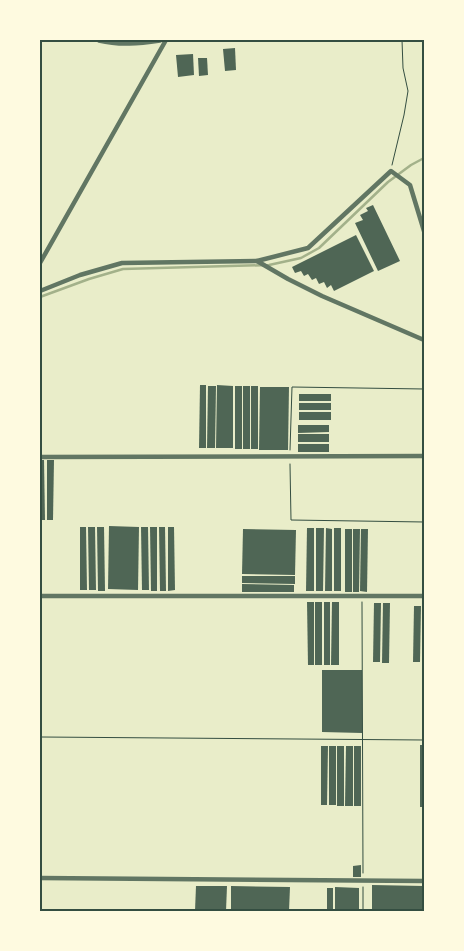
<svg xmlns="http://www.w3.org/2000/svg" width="464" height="951" font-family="Inter,sans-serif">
	<rect width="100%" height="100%" fill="#e9edc9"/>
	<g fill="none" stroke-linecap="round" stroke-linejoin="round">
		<path stroke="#a3b18a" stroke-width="2.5" d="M40,297l49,-18 34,-10 146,-4 32,-7 18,-10 69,-66 23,-17 13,-7"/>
	</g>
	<g fill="#4f6655">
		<path d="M235,48l1,22 -11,1 -2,-22z"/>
		<path d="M193,54l1,21 -16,2 -2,-22z"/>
		<path d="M198,58h9l1,17 -9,1z"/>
		<path d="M373,205l27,56 -22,10 -23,-48 8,-3 -3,-5 8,-4 -2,-3z"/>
		<path d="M356,235l18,36 -40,20 -3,-6 -4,3 -3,-6 -5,2 -3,-6 -4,2 -4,-6 -4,2 -3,-5 -6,2 -3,-6z"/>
		<path d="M200,385h6v63h-7z"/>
		<path d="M217,385l16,1v62h-9l1,-24 -1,24h-8z"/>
		<path d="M208,386h8l-1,62h-8z"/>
		<rect x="235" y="386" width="7" height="63"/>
		<rect x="243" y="386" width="7" height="63"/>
		<rect x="251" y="386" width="7" height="63"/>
		<path d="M260,387h29l-1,63h-29z"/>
		<rect x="299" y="394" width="32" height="7"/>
		<rect x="299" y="403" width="32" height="7"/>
		<rect x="299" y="412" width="32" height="8"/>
		<path d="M298,425h31v7l-31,1z"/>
		<rect x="298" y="434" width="31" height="8"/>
		<rect x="298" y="444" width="31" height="8"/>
		<path d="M40,460h4l1,60h-5z"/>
		<path d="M47,460h7l-1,60h-6z"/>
		<path d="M109,526l30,1 -1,63 -30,-1z"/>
		<path d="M80,527h6l1,63h-7z"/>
		<path d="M88,527h7l1,63h-7z"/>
		<path d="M97,527h7l1,64h-7z"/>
		<path d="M141,527h7l1,63h-7z"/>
		<path d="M150,527h7v64h-6z"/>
		<path d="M159,527h6l1,64h-6z"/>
		<path d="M168,527h6l1,63 -7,1z"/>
		<path d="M307,528h7v63h-8z"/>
		<path d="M316,528h8l-1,63h-7z"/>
		<path d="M326,528l6,1v62h-7z"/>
		<rect x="334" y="528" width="7" height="63"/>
		<path d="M243,529l53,1 -1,45 -53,-1z"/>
		<rect x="345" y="529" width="7" height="63"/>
		<path d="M353,529h7l-1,63h-6z"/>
		<path d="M361,529h7l-1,63 -7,-1z"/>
		<path d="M242,576h53v8l-53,-1z"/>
		<path d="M242,584l52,1v7h-52z"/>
		<path d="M307,602h7v63h-6z"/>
		<rect x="315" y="602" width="7" height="63"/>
		<rect x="324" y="602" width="6" height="63"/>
		<path d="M332,602h7v63h-8z"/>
		<path d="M374,603h7l-1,59h-7z"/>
		<path d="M383,603h7l-1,60h-7z"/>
		<path d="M414,606h7l-1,56h-7z"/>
		<rect x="422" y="606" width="2" height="57"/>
		<path d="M322,670h40v63l-40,-1z"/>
		<rect x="420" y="745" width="4" height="62"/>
		<path d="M321,746h7l-1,59h-6z"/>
		<rect x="329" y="746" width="7" height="59"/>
		<rect x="337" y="746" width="7" height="60"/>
		<path d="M346,746h7v60h-8z"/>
		<rect x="354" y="746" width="7" height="60"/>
		<path d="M361,865v12h-8v-11z"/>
		<path d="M372,885l52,1v25h-52z"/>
		<path d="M196,886h31l-1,25h-31z"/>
		<path d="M231,886l59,1 -1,24h-58z"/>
		<path d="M335,887l24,1v23h-24z"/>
		<rect x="327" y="888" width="6" height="23"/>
	</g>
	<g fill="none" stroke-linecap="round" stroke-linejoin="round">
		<g stroke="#344e41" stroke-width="1">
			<path d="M392,165l12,-50 4,-24 -5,-23 -1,-28"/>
			<path d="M290,450l2,-63 132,2"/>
			<path d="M290,464l1,56 133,2"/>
			<path d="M362,602l1,271"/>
			<path d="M40,737l384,3"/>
			<path d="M363,887v24"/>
		</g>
		<g stroke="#617663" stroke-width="4.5">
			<path d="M257,261l31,18 34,17 102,44"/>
			<path d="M40,263l126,-223"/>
			<path d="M40,291l40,-16 42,-12 135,-2 51,-13 83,-77 19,14 14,46"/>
			<path d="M40,457l384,-1"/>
			<path d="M40,596h384"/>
			<path d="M40,878l384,3"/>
		</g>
		<path stroke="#617663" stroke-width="5.5" d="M99,40c21,5 40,3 61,0"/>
	</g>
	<rect width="464" height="951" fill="none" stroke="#fefae0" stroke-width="82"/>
	<rect x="41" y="41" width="382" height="869" fill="none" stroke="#344e41" stroke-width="2"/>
</svg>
